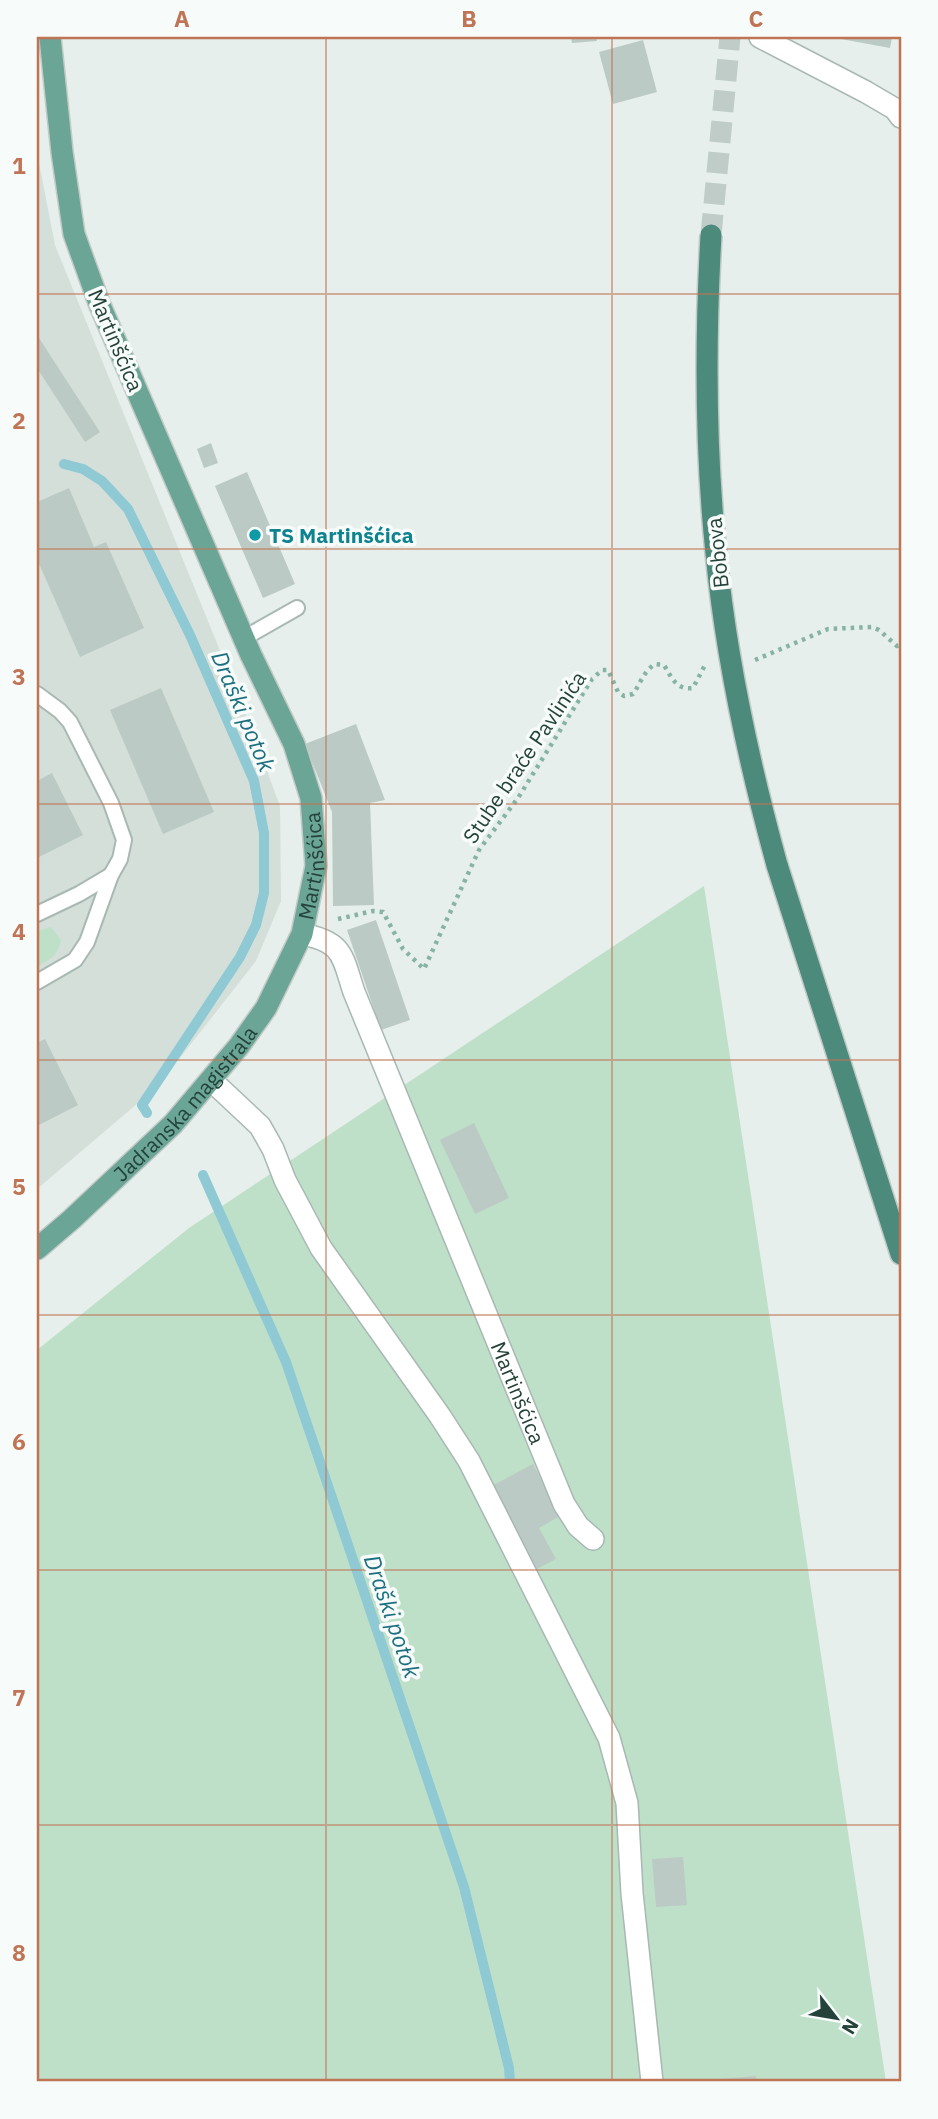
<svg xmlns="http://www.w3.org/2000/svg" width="938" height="2119" font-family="'IBM Plex Sans',sans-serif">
	<rect width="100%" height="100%" fill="#e6efeb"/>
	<path fill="#d4dfda" d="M37,153l18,92 190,467 35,94 1,95 -25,60 -98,125 -121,103z"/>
	<g fill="#bfe0c8">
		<path d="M704,886l182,1196h-849v-732l152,-122z"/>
		<path d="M51,927l10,13c-3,16 -11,19 -24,27v-36z"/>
	</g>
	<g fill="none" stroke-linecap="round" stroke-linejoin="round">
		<g stroke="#8ec9d4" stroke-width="10">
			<path d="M64,464l19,5 19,12 26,28 62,126 64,146 10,52v60l-8,32 -16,32 -98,148 5,8"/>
			<path d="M203,1175l83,187 178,525 45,181 1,14"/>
		</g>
	</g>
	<g fill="#bbcac4">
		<path d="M571,37h25l1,4 -25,2z"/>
		<path d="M842,37h50l-2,11 -49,-9z"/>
		<path d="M643,40l14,52 -44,12 -14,-52z"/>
		<path d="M37,335l63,97 -15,10 -48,-74z"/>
		<path d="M211,443l7,20 -14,5 -7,-19z"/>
		<path d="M247,472l48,112 -32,14 -48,-112z"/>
		<path d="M69,488l25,59 12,-5 38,86 -64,29 -43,-98v-57z"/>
		<path d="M161,688l53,124 -51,22 -53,-124z"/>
		<path d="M356,724l29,76 -15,3 4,102 -41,1 -1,-94 -27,-68z"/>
		<path d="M52,773l31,62 -46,23v-77z"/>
		<path d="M376,920l34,100 -29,10 -34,-100z"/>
		<path d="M45,1039l33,66 -41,21v-83z"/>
		<path d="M474,1123l35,75 -34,16 -35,-74z"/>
		<path d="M533,1464l27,52 -21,12 17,31 -23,12 -43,-84z"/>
		<path d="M683,1857l4,48 -31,2 -4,-48z"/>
		<path d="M756,2076l1,6h-50v-2z"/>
	</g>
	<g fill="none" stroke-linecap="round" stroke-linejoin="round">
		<path stroke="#bfccc8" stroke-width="21" stroke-dasharray="21 10" stroke-linecap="butt" d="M711,235l19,-198"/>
		<defs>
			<g id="service">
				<path d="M244,638l53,-30"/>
				<path d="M37,694l23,17 10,11 41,81 13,37 -4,19 -9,16 -24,67 -12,18 -38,22"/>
				<path d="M37,914l42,-20 32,-19"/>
			</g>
			<g id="minor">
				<path d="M760,37l106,55 29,17 6,8"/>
				<path id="s1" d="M302,934c42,8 40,22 52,58l210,512 14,22 15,13"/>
				<path d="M211,1080l49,46 13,23 12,31 36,68 119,168 29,45 140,277 18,65 5,90 20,189"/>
			</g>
			<g id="primary">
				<path id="s2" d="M37,1249l35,-30 101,-95 66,-78 27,-38 36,-74 14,-68 -5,-68 -17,-54 -43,-89 -152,-352 -25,-69 -12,-82 -12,-115"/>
			</g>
			<path id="trunk" d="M777,865l124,389"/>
		</defs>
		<use href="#service" stroke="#a8b8b2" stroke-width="18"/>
		<use href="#minor" stroke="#a8b8b2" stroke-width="24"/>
		<use href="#primary" stroke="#c2cac8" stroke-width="24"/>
		<use href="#trunk" stroke="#c2cac8" stroke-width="24"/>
		<g stroke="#86b3a5" stroke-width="4.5" stroke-dasharray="3.5 5" stroke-linecap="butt">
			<path d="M755,660l73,-31 44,-2 7,3 18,16 4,-1"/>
			<path d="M338,919l35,-8 10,1 20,37 21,20 55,-119 39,-52 74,-119 10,-9h6l10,22 6,4 9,-2c8,-11 10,-22 22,-30l9,1c8,13 12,25 29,23l12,-23"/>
		</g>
		<use href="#service" stroke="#fff" stroke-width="14"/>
		<use href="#minor" stroke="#fff" stroke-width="21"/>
		<use href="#primary" stroke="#6aa596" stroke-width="21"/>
		<use href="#trunk" stroke="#4c8a7c" stroke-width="21"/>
		<defs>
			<path id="trunk-bridge" d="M711,235c-6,106 -6,212 5,318 10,106 33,210 61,312"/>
		</defs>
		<use href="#trunk-bridge" stroke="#c2cac8" stroke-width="24" stroke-linecap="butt"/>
		<use href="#trunk-bridge" stroke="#4c8a7c" stroke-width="21"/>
	</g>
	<path fill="none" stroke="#c07456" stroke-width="2" stroke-opacity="0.55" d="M326,37v2045M612,37v2045M37,294h864M37,549h864M37,804h864M37,1060h864M37,1315h864M37,1570h864M37,1825h864"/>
	<circle fill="#0f9aa8" stroke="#f7fbf9" stroke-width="2.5" cx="255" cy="535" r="7"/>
	<g text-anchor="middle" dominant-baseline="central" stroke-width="7" stroke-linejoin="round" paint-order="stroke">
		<g font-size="21" fill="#24423a" stroke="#f7fbf9">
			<text transform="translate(116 340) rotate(67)">Martinšćica</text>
			<text transform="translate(717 553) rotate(-96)">Bobova</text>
			<text transform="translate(524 757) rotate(-56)">Stube braće Pavlinića</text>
			<text stroke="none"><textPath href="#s2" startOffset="485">Martinšćica</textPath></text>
			<text stroke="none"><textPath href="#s2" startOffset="208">Jadranska magistrala</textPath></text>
			<text stroke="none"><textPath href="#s1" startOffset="518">Martinšćica</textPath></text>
		</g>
		<g font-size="21" font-weight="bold" fill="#0d838f" stroke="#f7fbf9" text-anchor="start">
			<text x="269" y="535">TS Martinšćica</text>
		</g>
		<g font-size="23" font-style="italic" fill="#1c6f80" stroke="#f7fbf9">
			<text transform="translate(244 711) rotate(67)">Draški potok</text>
			<text transform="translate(393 1616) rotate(71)">Draški potok</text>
		</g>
	</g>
	<rect width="938" height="2119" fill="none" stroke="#f7fbf9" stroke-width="77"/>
	<g transform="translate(836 2018) rotate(121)" stroke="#f7fbf9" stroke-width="5" paint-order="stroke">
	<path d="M0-5L12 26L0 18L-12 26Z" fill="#24423a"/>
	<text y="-10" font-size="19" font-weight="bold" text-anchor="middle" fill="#24423a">N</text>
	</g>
	<rect x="38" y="38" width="862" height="2042" fill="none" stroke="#c07456" stroke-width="2.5"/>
	<g font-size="23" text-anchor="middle" font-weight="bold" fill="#c07456">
		<text x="182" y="27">A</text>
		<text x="469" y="27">B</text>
		<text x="756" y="27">C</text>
		<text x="19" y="174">1</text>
		<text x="19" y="429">2</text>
		<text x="19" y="685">3</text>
		<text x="19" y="940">4</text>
		<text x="19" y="1195">5</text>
		<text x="19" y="1450">6</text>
		<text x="19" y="1706">7</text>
		<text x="19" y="1961">8</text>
	</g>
</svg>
